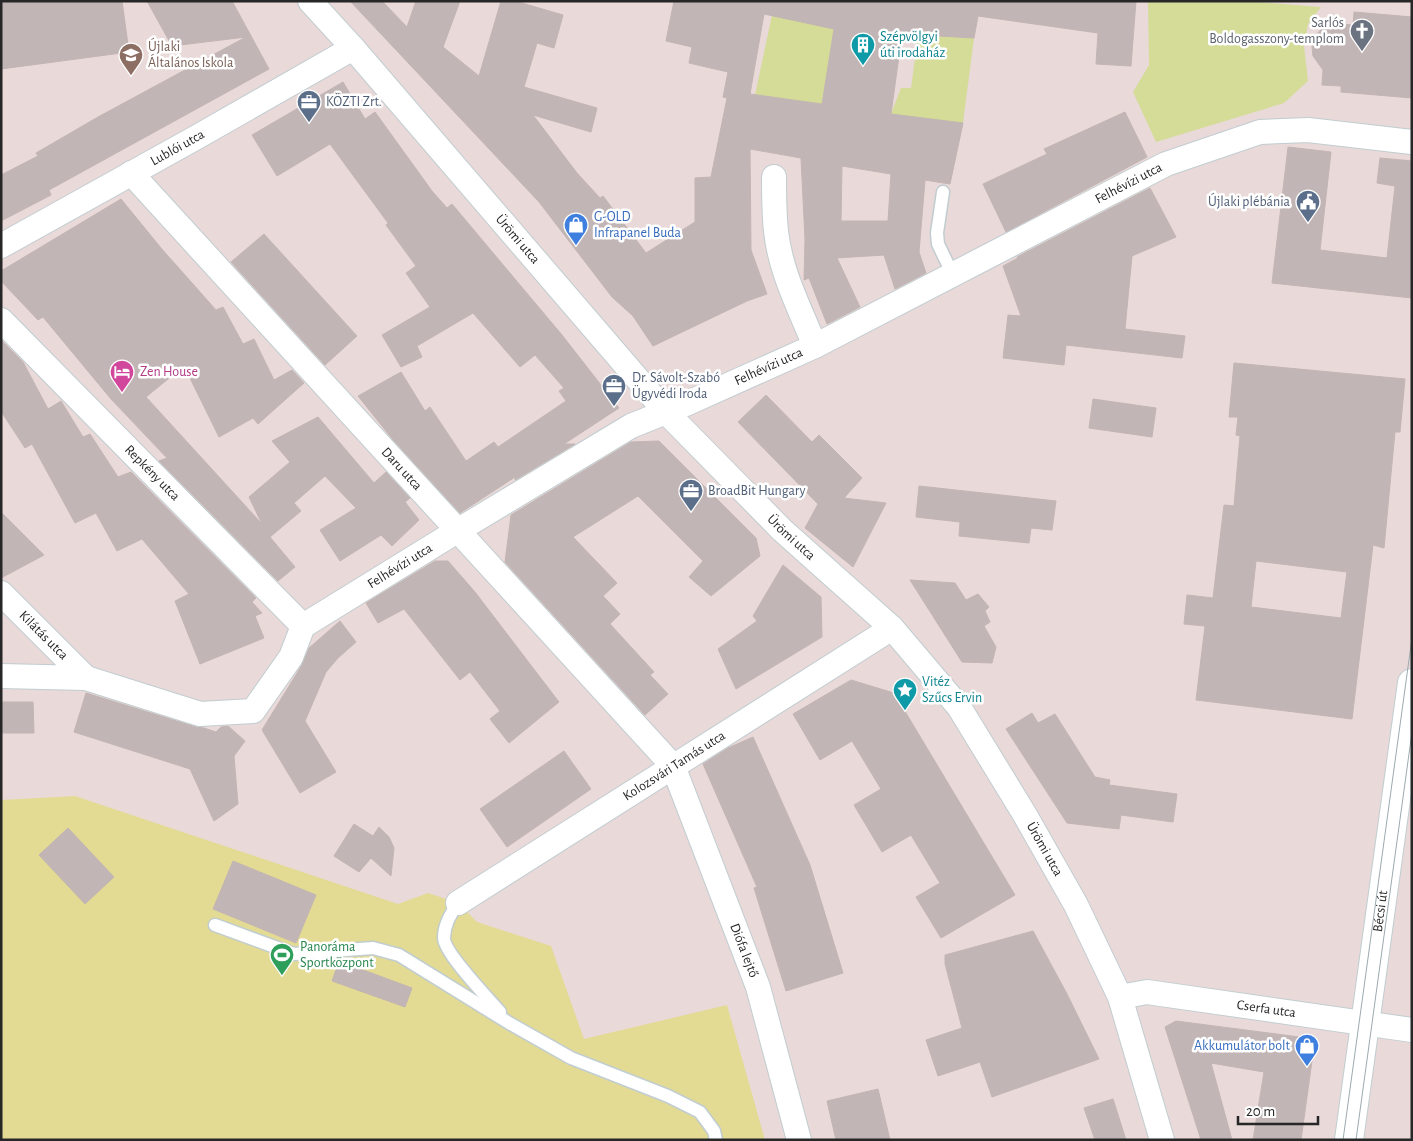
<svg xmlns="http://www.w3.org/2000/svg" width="1413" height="1141" font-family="'Alegreya Sans',sans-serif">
	<rect width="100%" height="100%" fill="#e9d9d9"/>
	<g fill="#d4dc98">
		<path d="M1148,1h96l77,6 -13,17 -4,22 4,35 -24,22 -128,39 -23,-50 16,-27z"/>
		<path d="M772,15l62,14 -12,75 -67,-9z"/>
		<path d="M918,35l56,3 -11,85 -72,-9 10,-26h10z"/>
	</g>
	<path fill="#e3da94" d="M75,796l323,108 30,-11 30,10 19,19 74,24 33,93 143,-34 38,135h-764v-340z"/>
	<g fill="#c1b6b5" stroke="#c3b5b3" fill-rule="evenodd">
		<path d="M1,1h121l7,51 -128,17z"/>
		<path d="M147,1h85l37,68 -220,121 2,5 -50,26v-46l37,-19 -2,-3 62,-36 148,-80 -74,9z"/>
		<path d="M350,1h32l25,26 9,-26h44l-17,46 36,29 22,-75h14l48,14 -9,33 -17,-5 -13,44 73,21 -6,24 -58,-17 44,58 23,25 3,-2 43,57 49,-31v-44l16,-1 16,-79 -4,-1 5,-25 -39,-9 3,-16 -26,-6 8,-40h462l-5,65 -35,-2 2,-31 -120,-17 -4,22 -72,-4 -11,80 72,9 -13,61 -25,-4 -6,72 7,21 -31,16 -11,-34 -47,3 23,49 -33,17 -18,-46 -5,2 1,-41 -4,-81 -51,-9 1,101 16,44 -20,7 -94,45 -20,-30 -21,-19 -73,-95zM764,14l70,15 -12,75 -72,-10zM842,166l49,8 -3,47h-47z"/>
		<path d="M1354,12l58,5v81l-71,-6v-6l-19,-1 1,-15 -10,-14 -1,-9 2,-10 13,-14 26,2z"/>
		<path d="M343,82l22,37 10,-7 57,79 15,17 5,-4 110,131 57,73 -55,36h11l-60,36v-3l-55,36 -66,-72 -36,-45 43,-24 24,39 5,-4 36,54 28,-19 4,5 68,-46 -7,-10 5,-3 -29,-33 -15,12 -47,-54 -56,33 5,11 -21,10 -19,-32 48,-28 -24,-34 10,-7 -30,-41 2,-2 -58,-79 -53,32 -25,-41z"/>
		<path d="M1125,112l22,45 -141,75 -23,-48 64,-30 -3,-5z"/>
		<path d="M1288,147l43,5 -11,98 67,8 8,-72 -18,-3 3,-25 32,3v137l-140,-15z"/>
		<path d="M1150,188l26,49 -44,19 -7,73 60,7 -3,22 -116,-13 -2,20 -61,-7 5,-43 13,1 -18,-50 15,-8 -1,-1z"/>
		<path d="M121,199l40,49 55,62 7,-3 20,37 11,-5 20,41 18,-10 12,13 -46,41 -5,-6 -34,19 -35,-71 -38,31 116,127 -13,-27 41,-35 -18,-21 46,-24 56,66 12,-11 24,26 -5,4 14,18 -27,26 -11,-11 -41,26 -20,-31 36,-22 -31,-32 -31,27 7,8 -31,26 25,30 -17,14 -119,-120 8,-3 -56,-59 -68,-82 -5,3 -37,-39v-10z"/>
		<path d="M264,234l93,102 -32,29 -94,-103z"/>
		<path d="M1,340l22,22 25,47 13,-8 22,36 7,-3 28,43 13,-5 125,126 -4,4 10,11 -7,3 9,22 -64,26 -25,-63 14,-7 -47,-55 -25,12 -21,-38 -21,10 -43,-79 -7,4 -24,-37z"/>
		<path d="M1234,363l171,16 -5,53h-5l-11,116 -11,-3 -21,174 -156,-19 9,-74 -21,-2 3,-29 26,3 11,-93 10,1 6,-70 -4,-1 2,-18h-9zM1256,561l91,11 -6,46 -90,-11z"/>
		<path d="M766,395l46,47 7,-7 43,43 -18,20 42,5 -33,64 -48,-39 13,-24 -80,-82z"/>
		<path d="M1093,399l63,9 -4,29 -63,-9z"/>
		<path d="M659,441l97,97 4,18 -49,40 -22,-19 14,-16 -65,-65 -65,41 44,46 -14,13 17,18 -10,10 44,48 -4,3 18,19 -23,21 -140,-153 6,-47 120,-73z"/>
		<path d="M919,486l137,15 -4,29 -21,-2 -2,15 -70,-7 1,-14 -44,-5z"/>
		<path d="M1,512l43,43 -43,23z"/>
		<path d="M435,561h13l27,31 84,110 -50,41 -19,-24 10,-8 -30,-39 -10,8 -56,-71 -26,14 -12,-20z"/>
		<path d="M783,565l38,32 1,40 -86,52 -18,-40 39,-28 -4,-5z"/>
		<path d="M910,580l45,3 11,17 12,-6 11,13 -4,4 5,11 -6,4 12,21 -4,16 -30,-1z"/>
		<path d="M340,621l16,21 -18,16 -12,14 -21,49 31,51 -36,21 -38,-63 40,-65 7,-17z"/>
		<path d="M851,680l43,13 121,202 -74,43 -25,-41 24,-14 -29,-48 -29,17 -28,-47 27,-16 -29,-48 -32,19 -27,-46z"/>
		<path d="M86,693l110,34 8,1 12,4 5,-5 7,-1 17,15 -11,15 4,48 -24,17 -24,-52 -116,-37z"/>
		<path d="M1,702h32l1,31h-33z"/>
		<path d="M1032,713l6,10 17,-9 40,63 15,3 -1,5 68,9 -4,28 -52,-7 -2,14 -52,-6 -61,-94z"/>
		<path d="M753,737l57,128 33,108 -57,18 -32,-103 3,-1 -54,-123 25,-16z"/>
		<path d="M564,751l27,38 -84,58 -27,-38z"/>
		<path d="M354,824l19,12 6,-9 10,10 5,11 -3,28 -20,-18 -12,14 -25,-16z"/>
		<path d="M68,828l46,49 -29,27 -46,-49z"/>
		<path d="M233,861l83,34 -20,48 -83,-34z"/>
		<path d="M1033,931l34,63 32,65 -107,38 -12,-35 -42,14 -12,-36 36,-12 -17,-64v-9z"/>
		<path d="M339,961l73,27 -7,19 -73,-26z"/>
		<path d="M1176,1021l139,18 -14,101h-48l11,-68 -53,-9 21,77h-31l-36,-113z"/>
		<path d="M878,1089l12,51h-54l-9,-39z"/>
		<path d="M1113,1099l13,41h-31l-11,-32z"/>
	</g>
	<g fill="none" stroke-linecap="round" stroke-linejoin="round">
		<defs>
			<g id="lane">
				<path d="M943,192l-6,41 1,11 15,31"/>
				<path d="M458,903c-7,11 -14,21 -14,35 0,15 45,61 56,74"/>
				<path d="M215,925l79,29 79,-6 26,7 110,68 62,35 97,38 32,16 14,19 2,9"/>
			</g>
			<g id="street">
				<path id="s1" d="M310,1l43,47 313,364 116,118 110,98 67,79 66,108 51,90 44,92 42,143"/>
				<path id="s2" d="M131,173l542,593 85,221 41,153"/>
				<path d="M774,177c0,18 0,36 2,54 4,40 24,78 39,115"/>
				<path id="s3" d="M1,246l196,-109 156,-89"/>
				<path id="s4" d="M1,320l302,306"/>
				<path id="s5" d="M1,593l85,85"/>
				<path id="s6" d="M1,676l85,2 114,36 53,-3 38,-54 12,-31 154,-95 174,-105 57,-23 127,-57 351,-182 94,-32 48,-2 104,12"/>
				<path id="s7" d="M458,903l434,-275"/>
				<path id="s8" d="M1120,997l27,-5 265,38"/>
			</g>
			<g id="secondary">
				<path id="s9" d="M1349,1140l63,-457"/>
			</g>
		</defs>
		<use href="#lane" stroke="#c1cdd0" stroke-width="15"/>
		<use href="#street" stroke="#c1cdd0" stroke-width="26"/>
		<use href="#secondary" stroke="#c1cdd0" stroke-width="30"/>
		<use href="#lane" stroke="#fff" stroke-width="12"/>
		<use href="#street" stroke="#fff" stroke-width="24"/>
		<use href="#secondary" stroke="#fff" stroke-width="28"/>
		<g stroke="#9caab0" stroke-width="1">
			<path d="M1343,1140l69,-502"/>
			<path d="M1356,1140l56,-408"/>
		</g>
	</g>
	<defs>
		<symbol id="church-pin" viewBox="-11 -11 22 30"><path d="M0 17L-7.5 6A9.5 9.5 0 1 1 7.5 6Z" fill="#6b7280" stroke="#fff"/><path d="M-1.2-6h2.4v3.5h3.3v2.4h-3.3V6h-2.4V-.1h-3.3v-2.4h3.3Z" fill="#fff"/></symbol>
		<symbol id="building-pin" viewBox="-11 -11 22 30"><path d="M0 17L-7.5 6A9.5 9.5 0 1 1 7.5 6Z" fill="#0f9aa8" stroke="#fff"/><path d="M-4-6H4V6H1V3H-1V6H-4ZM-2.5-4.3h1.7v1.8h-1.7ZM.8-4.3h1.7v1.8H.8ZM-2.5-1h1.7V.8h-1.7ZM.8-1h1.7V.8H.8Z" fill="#fff"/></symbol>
		<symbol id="school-pin" viewBox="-11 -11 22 30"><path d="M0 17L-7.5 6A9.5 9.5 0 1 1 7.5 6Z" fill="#8d6e63" stroke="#fff"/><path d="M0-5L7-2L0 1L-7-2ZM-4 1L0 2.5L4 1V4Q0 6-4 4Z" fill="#fff"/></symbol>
		<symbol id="office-pin" viewBox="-11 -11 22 30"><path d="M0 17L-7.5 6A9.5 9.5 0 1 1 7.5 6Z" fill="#5c6f8a" stroke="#fff"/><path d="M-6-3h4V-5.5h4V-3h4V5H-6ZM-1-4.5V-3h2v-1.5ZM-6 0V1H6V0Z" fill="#fff"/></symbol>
		<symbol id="civic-pin" viewBox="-11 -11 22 30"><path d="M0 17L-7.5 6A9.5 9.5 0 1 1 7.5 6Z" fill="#5c6f8a" stroke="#fff"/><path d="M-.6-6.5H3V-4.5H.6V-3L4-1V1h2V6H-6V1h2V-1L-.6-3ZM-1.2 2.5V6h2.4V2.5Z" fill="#fff"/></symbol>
		<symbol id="shop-pin" viewBox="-11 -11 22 30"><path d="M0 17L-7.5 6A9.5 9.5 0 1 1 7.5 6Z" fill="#3f7fe0" stroke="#fff"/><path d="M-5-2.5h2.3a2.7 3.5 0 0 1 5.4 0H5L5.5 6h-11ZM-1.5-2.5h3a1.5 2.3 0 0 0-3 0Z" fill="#fff"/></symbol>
		<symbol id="hotel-pin" viewBox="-11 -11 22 30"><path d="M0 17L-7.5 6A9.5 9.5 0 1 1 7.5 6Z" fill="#d1479c" stroke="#fff"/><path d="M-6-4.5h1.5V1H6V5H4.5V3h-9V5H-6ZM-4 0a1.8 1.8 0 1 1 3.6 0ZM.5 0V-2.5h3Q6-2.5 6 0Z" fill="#fff"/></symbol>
		<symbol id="sight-pin" viewBox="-11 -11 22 30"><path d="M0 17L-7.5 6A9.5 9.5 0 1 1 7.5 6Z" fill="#0f9aa8" stroke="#fff"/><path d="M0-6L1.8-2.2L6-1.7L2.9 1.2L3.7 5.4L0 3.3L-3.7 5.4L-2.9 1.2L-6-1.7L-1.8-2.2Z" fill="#fff"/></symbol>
		<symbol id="stadium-pin" viewBox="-11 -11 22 30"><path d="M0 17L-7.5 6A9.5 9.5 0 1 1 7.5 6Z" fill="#2e9e5b" stroke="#fff"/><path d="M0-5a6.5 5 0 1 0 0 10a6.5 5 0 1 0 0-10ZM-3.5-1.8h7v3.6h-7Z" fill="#fff"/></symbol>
	</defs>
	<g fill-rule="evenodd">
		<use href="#church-pin" x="1348" y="17" width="28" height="38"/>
		<use href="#building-pin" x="849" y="31" width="28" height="38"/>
		<use href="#school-pin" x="117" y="41" width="28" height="38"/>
		<use href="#office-pin" x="295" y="88" width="28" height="38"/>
		<use href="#civic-pin" x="1294" y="188" width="28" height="38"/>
		<use href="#shop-pin" x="562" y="211" width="28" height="38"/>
		<use href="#hotel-pin" x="108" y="358" width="28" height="38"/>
		<use href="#office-pin" x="600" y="372" width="28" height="38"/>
		<use href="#office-pin" x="677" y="477" width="28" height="38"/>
		<use href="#sight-pin" x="891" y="676" width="28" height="38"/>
		<use href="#stadium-pin" x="268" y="941" width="28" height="38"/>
		<use href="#shop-pin" x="1293" y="1032" width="28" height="38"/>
	</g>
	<g text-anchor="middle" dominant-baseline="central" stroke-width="5" stroke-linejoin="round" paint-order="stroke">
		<g font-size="14" fill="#5b616d" stroke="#fff" text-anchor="end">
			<text x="1344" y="23">Sarlós<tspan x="1344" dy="16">Boldogasszony-templom</tspan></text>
		</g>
		<g font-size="14" fill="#0d838f" stroke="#fff" text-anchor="start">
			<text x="880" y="37">Szépvölgyi<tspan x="880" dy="16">úti irodaház</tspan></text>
			<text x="922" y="682">Vitéz<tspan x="922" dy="16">Szűcs Ervin</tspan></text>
		</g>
		<g font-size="14" fill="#785e54" stroke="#fff" text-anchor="start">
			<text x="148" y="47">Újlaki<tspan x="148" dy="16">Általános Iskola</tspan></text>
		</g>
		<g font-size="14" fill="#4e5e75" stroke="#fff" text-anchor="start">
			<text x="326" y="102">KÖZTI Zrt.</text>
			<text x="1290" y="202" text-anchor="end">Újlaki plébánia</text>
			<text x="632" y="378">Dr. Sávolt-Szabó<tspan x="632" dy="16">Ügyvédi Iroda</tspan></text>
			<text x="708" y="491">BroadBit Hungary</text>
		</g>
		<g font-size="14" fill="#272727" stroke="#fff">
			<text stroke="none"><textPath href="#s3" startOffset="202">Lublói utca</textPath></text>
			<text stroke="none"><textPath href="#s6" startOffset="1295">Felhévízi utca</textPath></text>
			<text stroke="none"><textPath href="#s1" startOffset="316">Ürömi utca</textPath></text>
			<text stroke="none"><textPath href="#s6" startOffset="891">Felhévízi utca</textPath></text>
			<text stroke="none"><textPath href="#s2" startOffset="401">Daru utca</textPath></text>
			<text stroke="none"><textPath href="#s4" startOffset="215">Repkény utca</textPath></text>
			<text stroke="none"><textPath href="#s1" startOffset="721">Ürömi utca</textPath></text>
			<text stroke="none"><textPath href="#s6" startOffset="471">Felhévízi utca</textPath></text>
			<text stroke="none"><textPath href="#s5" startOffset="60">Kilátás utca</textPath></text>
			<text stroke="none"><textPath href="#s7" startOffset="256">Kolozsvári Tamás utca</textPath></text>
			<text stroke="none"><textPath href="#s1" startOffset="1126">Ürömi utca</textPath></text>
			<text stroke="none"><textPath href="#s9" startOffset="231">Bécsi út</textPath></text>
			<text stroke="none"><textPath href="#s2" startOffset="1001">Diófa lejtő</textPath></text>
			<text stroke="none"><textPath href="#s8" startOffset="148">Cserfa utca</textPath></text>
		</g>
		<g font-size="14" fill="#366cbe" stroke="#fff" text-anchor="start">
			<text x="594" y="217">G-OLD<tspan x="594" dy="16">Infrapanel Buda</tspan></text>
			<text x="1290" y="1046" text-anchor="end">Akkumulátor bolt</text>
		</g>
		<g font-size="14" fill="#b23c85" stroke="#fff" text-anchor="start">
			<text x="140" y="372">Zen House</text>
		</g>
		<g font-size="14" fill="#27864d" stroke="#fff" text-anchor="start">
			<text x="300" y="947">Panoráma<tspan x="300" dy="16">Sportközpont</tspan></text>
		</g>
	</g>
	<rect width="1413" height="1141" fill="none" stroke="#272727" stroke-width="5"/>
	<path d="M1238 1116v8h80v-8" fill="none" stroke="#272727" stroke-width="2.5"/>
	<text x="1246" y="1116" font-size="15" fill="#272727" stroke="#ffffff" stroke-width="4" paint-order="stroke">20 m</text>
</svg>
